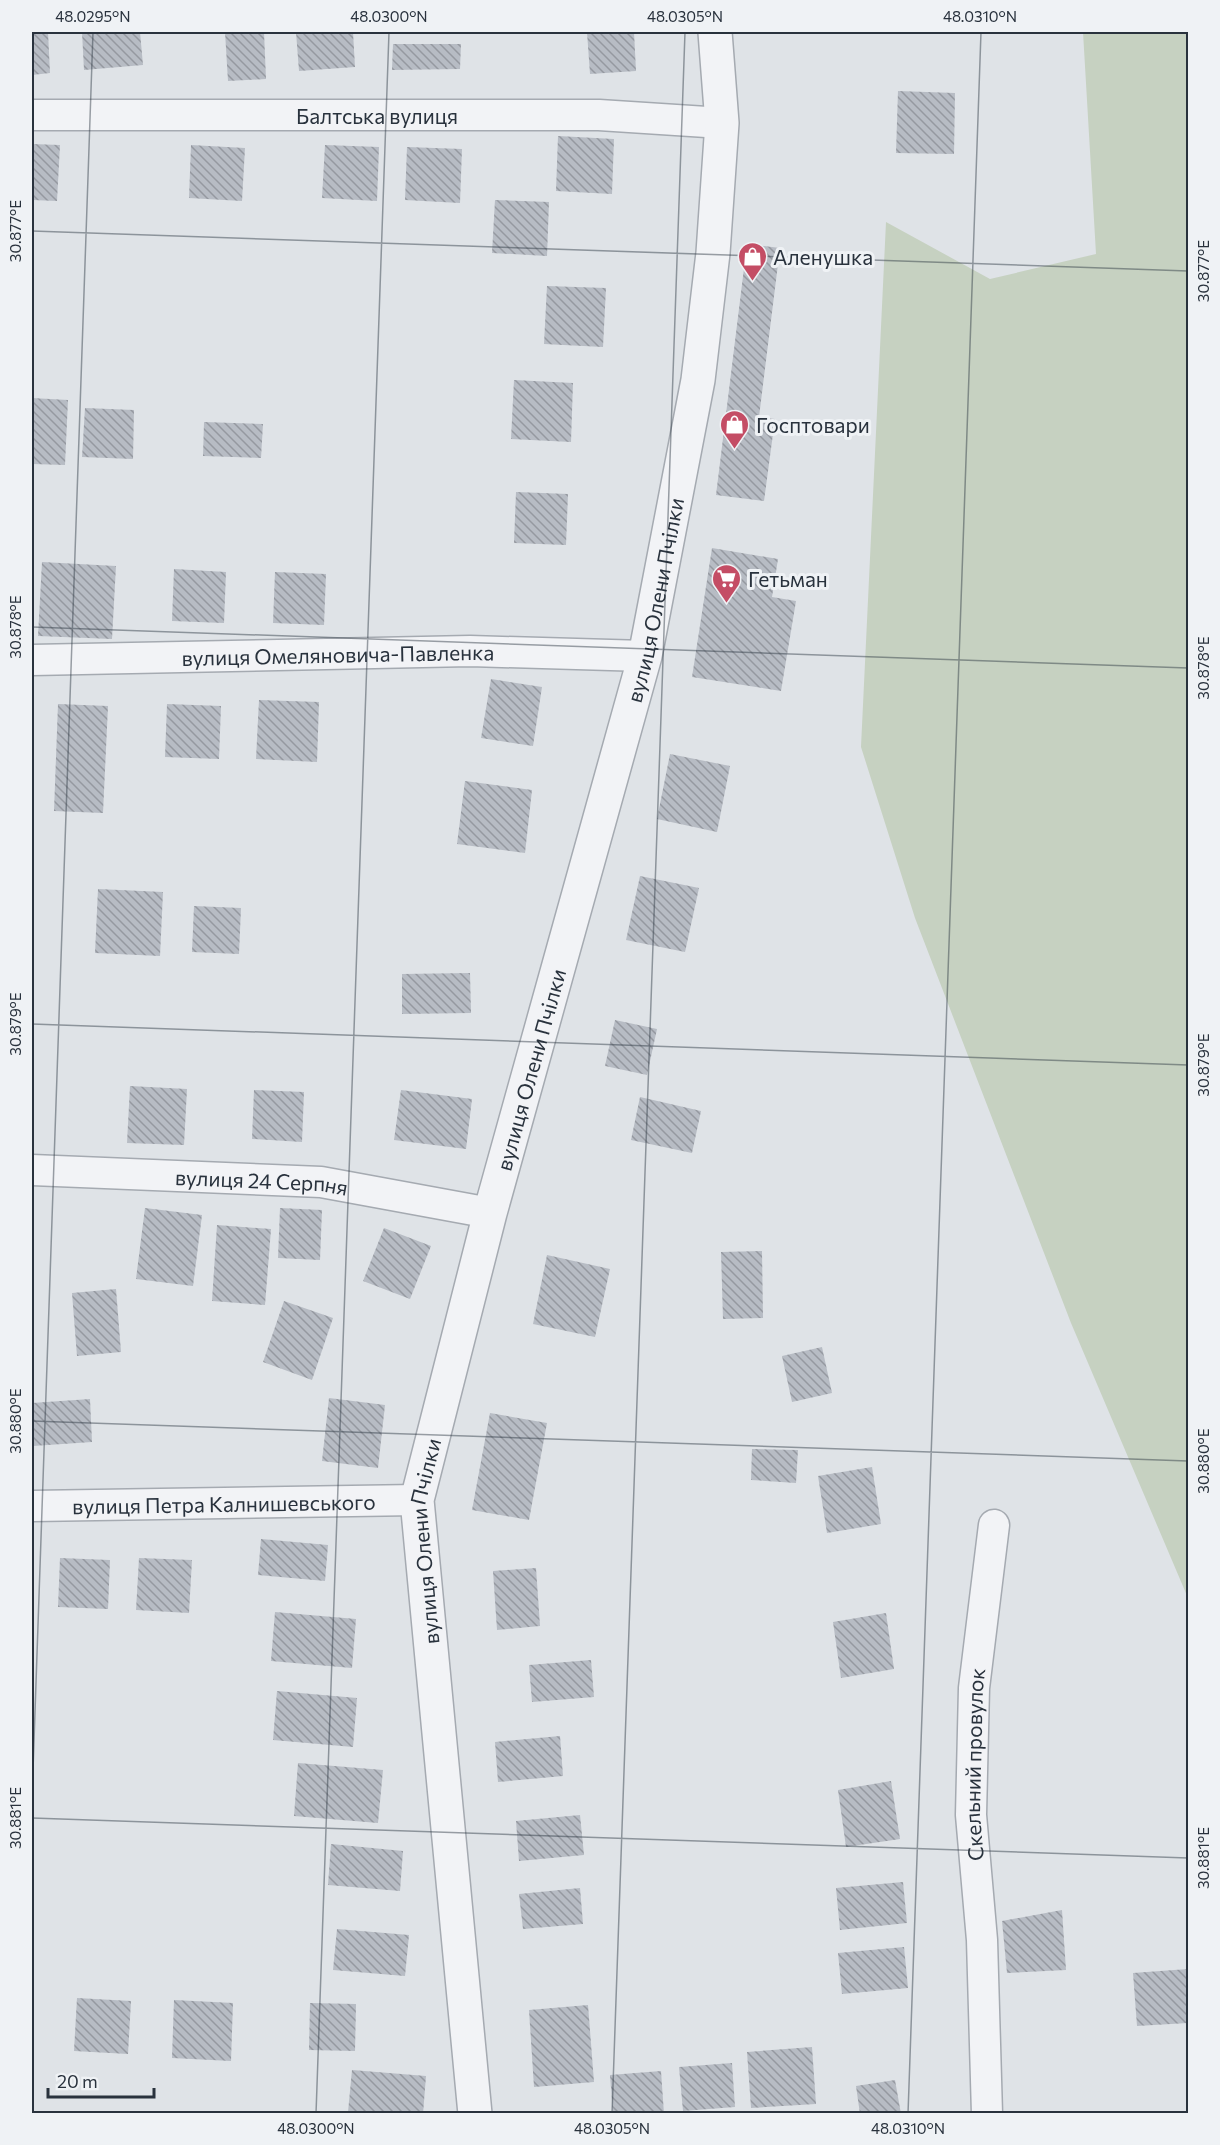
<svg xmlns="http://www.w3.org/2000/svg" width="1220" height="2145" font-family="Commissioner,sans-serif">
	<defs>
		<pattern id="building-back-hatch" width="6" height="6" patternUnits="userSpaceOnUse" patternTransform="scale(1.5)"><rect width="6" height="6" fill="#b7bcc4"/><path d="M-1 5l2 2M0 0l6 6M5-1l2 2" fill="none" stroke="#9599a0"/></pattern>
	</defs>
	<rect width="100%" height="100%" fill="#dfe3e7"/>
	<path fill="#c6d1c1" d="M1083,32h105v1566l-117,-275 -156,-405 -54,-171 25,-525 104,57 106,-25z"/>
	<g fill="url(#building-back-hatch)">
		<path d="M32,32h16l2,41 -18,2z"/>
		<path d="M82,32h58l3,33 -59,5z"/>
		<path d="M225,32h39l2,47 -38,2z"/>
		<path d="M296,32h57l2,35 -56,4z"/>
		<path d="M587,32h47l2,39 -46,3z"/>
		<path d="M393,44h68l-1,25 -68,1z"/>
		<path d="M898,91l57,2 -1,61 -58,-1z"/>
		<path d="M558,136l56,3 -2,55 -56,-3z"/>
		<path d="M32,144l28,1 -3,56 -25,-1z"/>
		<path d="M191,145l54,3 -3,53 -53,-3z"/>
		<path d="M325,145l54,2 -2,54 -55,-3z"/>
		<path d="M407,147l55,2 -2,54 -55,-3z"/>
		<path d="M495,200l54,2 -2,54 -55,-3z"/>
		<path d="M747,244l33,4 -21,169 16,2 -11,82 -48,-6z"/>
		<path d="M547,286l59,2 -3,59 -59,-3z"/>
		<path d="M514,380l59,3 -2,59 -60,-3z"/>
		<path d="M32,398l36,2 -3,65 -33,-1z"/>
		<path d="M85,408l49,2 -1,49 -51,-2z"/>
		<path d="M204,422l59,2 -2,34 -58,-2z"/>
		<path d="M516,492l52,2 -2,51 -52,-2z"/>
		<path d="M712,548l66,11 -6,38 24,4 -15,90 -89,-14z"/>
		<path d="M42,562l74,4 -4,73 -74,-3z"/>
		<path d="M174,569l52,3 -2,51 -52,-2z"/>
		<path d="M275,572l51,2 -2,51 -51,-2z"/>
		<path d="M491,679l51,8 -9,59 -52,-8z"/>
		<path d="M259,700l60,2 -2,60 -61,-3z"/>
		<path d="M58,704l50,2 -5,107 -49,-2z"/>
		<path d="M167,704l54,2 -2,53 -54,-2z"/>
		<path d="M670,754l60,12 -13,66 -60,-13z"/>
		<path d="M465,781l67,9 -7,63 -68,-9z"/>
		<path d="M640,876l59,12 -14,64 -59,-12z"/>
		<path d="M98,889l65,3 -3,64 -65,-3z"/>
		<path d="M194,906l47,2 -2,46 -47,-2z"/>
		<path d="M470,973l1,40 -69,1v-40z"/>
		<path d="M615,1020l42,9 -10,46 -42,-9z"/>
		<path d="M130,1086l57,3 -3,56 -57,-2z"/>
		<path d="M254,1090l50,2 -2,50 -50,-3z"/>
		<path d="M401,1090l71,9 -6,50 -72,-9z"/>
		<path d="M640,1097l61,14 -9,42 -61,-13z"/>
		<path d="M145,1208l57,7 -9,71 -57,-7z"/>
		<path d="M280,1208l42,2 -2,50 -42,-2z"/>
		<path d="M217,1225l54,4 -6,76 -53,-4z"/>
		<path d="M384,1228l47,18 -21,53 -47,-18z"/>
		<path d="M762,1251l1,67 -40,1 -2,-67z"/>
		<path d="M547,1255l63,14 -15,68 -62,-13z"/>
		<path d="M116,1289l5,63 -44,4 -5,-63z"/>
		<path d="M284,1301l49,17 -21,62 -49,-18z"/>
		<path d="M822,1347l10,46 -40,9 -10,-46z"/>
		<path d="M329,1398l56,7 -7,63 -56,-7z"/>
		<path d="M90,1399l2,43 -59,4 -1,-43z"/>
		<path d="M490,1413l57,10 -18,97 -57,-10z"/>
		<path d="M752,1449l46,1 -2,33 -45,-3z"/>
		<path d="M872,1467l9,57 -54,9 -9,-57z"/>
		<path d="M261,1539l67,6 -3,36 -67,-6z"/>
		<path d="M60,1558l50,2 -2,49 -50,-2z"/>
		<path d="M139,1558l53,2 -3,53 -53,-3z"/>
		<path d="M536,1568l4,58 -43,4 -4,-59z"/>
		<path d="M275,1612l81,7 -4,49 -81,-7z"/>
		<path d="M886,1613l8,56 -53,9 -8,-56z"/>
		<path d="M591,1660l3,37 -62,5 -3,-37z"/>
		<path d="M277,1691l80,7 -4,49 -80,-7z"/>
		<path d="M560,1736l3,40 -65,6 -3,-40z"/>
		<path d="M298,1763l85,7 -5,53 -84,-7z"/>
		<path d="M891,1781l9,58 -54,8 -8,-57z"/>
		<path d="M580,1815l4,40 -65,6 -3,-40z"/>
		<path d="M331,1844l72,7 -3,40 -72,-6z"/>
		<path d="M903,1882l4,41 -67,7 -4,-42z"/>
		<path d="M580,1888l3,36 -60,5 -4,-35z"/>
		<path d="M1062,1910l4,60 -59,3 -5,-52z"/>
		<path d="M337,1929l72,6 -4,41 -72,-6z"/>
		<path d="M904,1947l4,41 -66,6 -4,-41z"/>
		<path d="M1188,1969v54l-51,3 -4,-53z"/>
		<path d="M77,1998l54,3 -3,53 -54,-3z"/>
		<path d="M174,2000l59,3 -2,58 -59,-3z"/>
		<path d="M310,2003l46,1 -1,47 -46,-1z"/>
		<path d="M588,2005l6,77 -60,5 -5,-77z"/>
		<path d="M812,2047l4,57 -65,4 -4,-56z"/>
		<path d="M732,2063l3,44 -52,4 -4,-44z"/>
		<path d="M352,2070l74,6 -3,38 -75,-2z"/>
		<path d="M661,2071l3,43h-51l-3,-39z"/>
		<path d="M895,2080l6,34h-41l-4,-28z"/>
	</g>
	<g fill="none" stroke-linecap="round" stroke-linejoin="round">
		<defs>
			<g id="minor">
				<path id="s1" d="M32,115h567l123,8"/>
				<path id="s2" d="M32,660l438,-9 175,5"/>
				<path id="s3" d="M32,1170l289,12 169,31"/>
				<path id="s4" d="M32,1506l385,-6"/>
				<path id="s5" d="M987,2114l-5,-174 -11,-125 3,-127 20,-163"/>
			</g>
			<g id="tertiary">
				<path id="s6" d="M475,2114l-58,-614 73,-287 155,-557 53,-276 15,-127 9,-130 -7,-91"/>
			</g>
		</defs>
		<use href="#minor" stroke="#a5aab1" stroke-width="33"/>
		<use href="#tertiary" stroke="#a5aab1" stroke-width="36"/>
		<use href="#minor" stroke="#f2f3f6" stroke-width="30"/>
		<use href="#tertiary" stroke="#f2f3f6" stroke-width="33"/>
	</g>
	<path fill="none" stroke="#29323d" stroke-width="1.5" stroke-opacity="0.45" d="M32,231l1156,40M32,627l1156,41M32,1024l1156,41M32,1421l1156,40M32,1799l61,-1767M32,1818l1156,40M316,2114l73,-2082M612,2114l73,-2082M908,2114l73,-2082"/>
	<defs>
		<symbol id="shop-pin" viewBox="-11 -11 22 30"><path d="M0 17L-7.5 6A9.5 9.5 0 1 1 7.5 6Z" fill="#c44d65" stroke="#eff2f5"/><path d="M-5-2.5h2.3a2.7 3.5 0 0 1 5.4 0H5L5.5 6h-11ZM-1.5-2.5h3a1.5 2.3 0 0 0-3 0Z" fill="#fff"/></symbol>
		<symbol id="supermarket-pin" viewBox="-11 -11 22 30"><path d="M0 17L-7.5 6A9.5 9.5 0 1 1 7.5 6Z" fill="#c44d65" stroke="#eff2f5"/><path d="M-6-5.5h2.5l.6 2H6L4.5 2H-2.5L-4.4-4H-6ZM-1.5 3.2a1.3 1.3 0 1 0 .1 0ZM3 3.2a1.3 1.3 0 1 0 .1 0Z" fill="#fff"/></symbol>
	</defs>
	<g fill-rule="evenodd">
		<use href="#shop-pin" x="736" y="240" width="33" height="45"/>
		<use href="#shop-pin" x="718" y="408" width="33" height="45"/>
		<use href="#supermarket-pin" x="710" y="562" width="33" height="45"/>
	</g>
	<g text-anchor="middle" dominant-baseline="central" stroke-width="6" stroke-linejoin="round" paint-order="stroke">
		<g font-size="21" fill="#29323d" stroke="#eff2f5">
			<text stroke="none"><textPath href="#s1" startOffset="345">Балтська вулиця</textPath></text>
			<text stroke="none"><textPath href="#s6" startOffset="1548">вулиця Олени Пчілки</textPath></text>
			<text stroke="none"><textPath href="#s2" startOffset="306">вулиця Омеляновича-Павленка</textPath></text>
			<text stroke="none"><textPath href="#s6" startOffset="1062">вулиця Олени Пчілки</textPath></text>
			<text stroke="none"><textPath href="#s3" startOffset="230">вулиця 24 Серпня</textPath></text>
			<text stroke="none"><textPath href="#s4" startOffset="192">вулиця Петра Калнишевського</textPath></text>
			<text stroke="none"><textPath href="#s6" startOffset="576">вулиця Олени Пчілки</textPath></text>
			<text stroke="none"><textPath href="#s5" startOffset="350">Скельний провулок</textPath></text>
		</g>
		<g font-size="21" fill="#29323d" stroke="#eff2f5" text-anchor="start">
			<text x="773" y="256">Аленушка</text>
			<text x="756" y="424">Госптовари</text>
			<text x="748" y="578">Гетьман</text>
		</g>
	</g>
	<rect width="1220" height="2145" fill="none" stroke="#eff2f5" stroke-width="66"/>
	<path d="M48 2088v9h106v-9" fill="none" stroke="#29323d" stroke-width="3"/>
	<text x="57" y="2088" font-size="18" fill="#29323d" stroke="#eff2f5" stroke-width="4.5" paint-order="stroke">20 m</text>
	<rect x="33" y="33" width="1154" height="2079" fill="none" stroke="#29323d" stroke-width="2"/>
	<g font-size="15" text-anchor="middle" fill="#29323d">
		<text x="93" y="22">48.0295°N</text>
		<text x="389" y="22">48.0300°N</text>
		<text x="685" y="22">48.0305°N</text>
		<text x="980" y="22">48.0310°N</text>
		<text transform="translate(16 231) rotate(-90)" y="5">30.877°E</text>
		<text transform="translate(1204 271) rotate(-90)" y="5">30.877°E</text>
		<text transform="translate(16 627) rotate(-90)" y="5">30.878°E</text>
		<text transform="translate(1204 668) rotate(-90)" y="5">30.878°E</text>
		<text transform="translate(16 1024) rotate(-90)" y="5">30.879°E</text>
		<text transform="translate(1204 1065) rotate(-90)" y="5">30.879°E</text>
		<text transform="translate(16 1421) rotate(-90)" y="5">30.880°E</text>
		<text transform="translate(1204 1461) rotate(-90)" y="5">30.880°E</text>
		<text transform="translate(16 1818) rotate(-90)" y="5">30.881°E</text>
		<text transform="translate(1204 1858) rotate(-90)" y="5">30.881°E</text>
		<text x="316" y="2134">48.0300°N</text>
		<text x="612" y="2134">48.0305°N</text>
		<text x="908" y="2134">48.0310°N</text>
	</g>
</svg>
